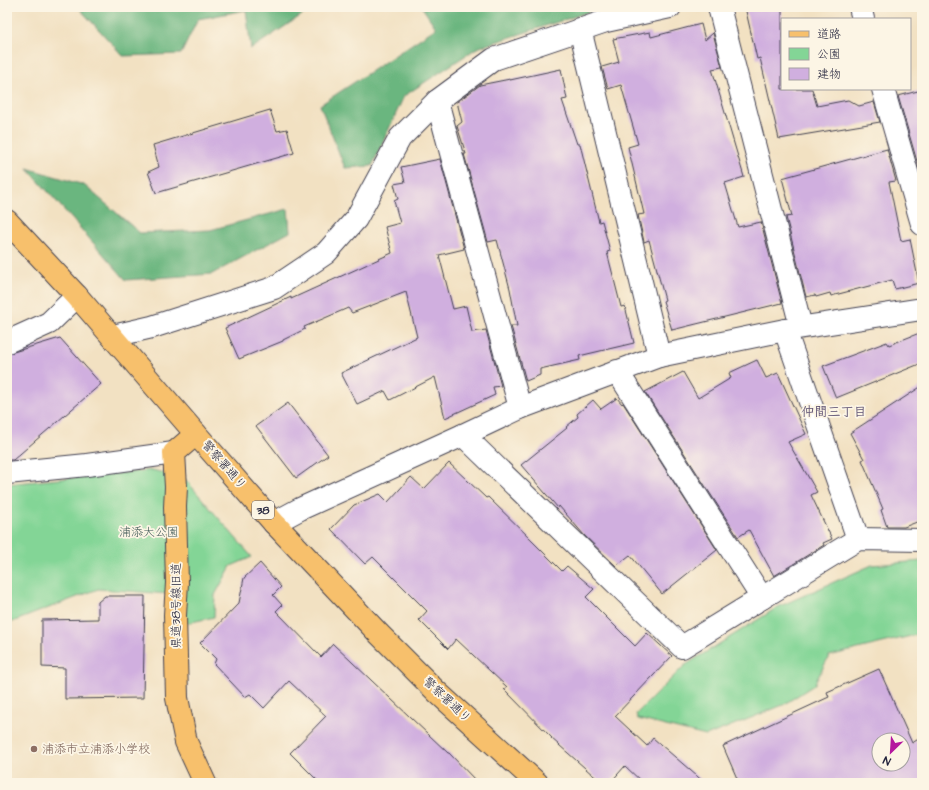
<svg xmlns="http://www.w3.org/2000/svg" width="929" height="790" font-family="'Architects Daughter','Klee One',sans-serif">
	<rect width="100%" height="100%" fill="#fcf5e5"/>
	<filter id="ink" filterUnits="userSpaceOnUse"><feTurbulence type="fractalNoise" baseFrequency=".025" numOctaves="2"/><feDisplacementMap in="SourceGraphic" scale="8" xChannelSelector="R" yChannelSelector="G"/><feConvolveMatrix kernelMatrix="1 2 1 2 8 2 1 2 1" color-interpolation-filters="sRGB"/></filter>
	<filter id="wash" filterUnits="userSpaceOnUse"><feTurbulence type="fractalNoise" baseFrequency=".012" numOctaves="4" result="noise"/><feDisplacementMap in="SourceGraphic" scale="16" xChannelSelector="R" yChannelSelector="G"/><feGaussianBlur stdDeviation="0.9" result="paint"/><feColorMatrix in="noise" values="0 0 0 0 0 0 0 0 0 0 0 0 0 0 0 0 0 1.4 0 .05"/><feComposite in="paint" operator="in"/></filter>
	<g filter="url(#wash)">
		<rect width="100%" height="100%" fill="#f2e1c2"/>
		<g fill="#83d596" stroke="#527c68">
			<path d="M153,470l32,9 67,78 -21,9 -16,29 -1,22 -31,7 1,-29 -86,-6 -91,35v-140z"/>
			<path d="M922,561v73l-7,1 -86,21 -15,29 -31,20 -77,31 -68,-17 -2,-5 48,-48 94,-59 94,-42z"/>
		</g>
		<g fill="#6ab67f" stroke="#466c5d">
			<path d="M78,7h236l-63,42 -5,-39 -48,9 -17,35 -58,2z"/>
			<path d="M422,7h182l-127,41 -73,48 -32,70 -27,2 -25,-63 116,-77z"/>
			<path d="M27,168l57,17 56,48 70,-3 78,-21 2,23 -78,42 -86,6z"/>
		</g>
		<g id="blocks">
			<g fill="#d0afdf" fill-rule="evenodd">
				<path d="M745,7h37v82h30l5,17 31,-6 11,6 15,-4 6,20 -101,17 -19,-81 -3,1z"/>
				<path d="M701,24l4,16 8,-7 9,34 -10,2 32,108 -19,6 13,44 23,-5 21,81 -110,27 -9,-29 2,-1 -16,-60 -5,2 -6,-27 6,-1 -16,-67 10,-3 -17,-59 -13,4 -6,-22 17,-5 -6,-23 37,-7 1,5z"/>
				<path d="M561,69l6,30 -5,1 15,44h3l19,78 3,-1 8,30 -3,1 14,55 4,-1 9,37 -55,13 1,4 -40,9v6l-14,6 -15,-55h6l-7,-37 -13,-49 -9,2 -24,-88h2l-9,-28 5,-4 -5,-20 23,-17 30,-6v1z"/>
				<path d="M922,90v84l-1,1 -23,-79z"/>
				<path d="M270,110l7,21 10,-2 7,24 -138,40 -8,-21 11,-5 -6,-22z"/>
				<path d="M887,149l9,32 -7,1 12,59 9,-2 9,44 -24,6 -3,-9 -61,16 -1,-3 -14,4 -1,-2 -9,2 -20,-80 6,-1 -10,-38z"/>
				<path d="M440,159l24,90 -25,6 14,54 13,-3 6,26 14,-2 15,56 -8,1 2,8 -50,23 -10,-41 -45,23 -5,-9 -28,13 -16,-31 76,-36 -11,-45 -54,21 -4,-5 -44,19 1,2 -22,11v1l-44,18 -14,-31 66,-31v2l101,-46 -7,-26 15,-4 -6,-22 4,-2 -4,-15 11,-2 -4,-15z"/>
				<path d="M922,332v31l-86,35 -13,-32 64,-24 2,3z"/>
				<path d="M60,338l41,46 -88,76h-6v-106z"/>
				<path d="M757,360l9,18 12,-5 28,61 -18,8 29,50 -6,3 21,44 -9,4 1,2 -50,31 -25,-46 -11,7 -93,-145 38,-20 15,26 33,-20 -2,-5z"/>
				<path d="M922,386v134l-18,7h-17l-6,-17 2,-1 -21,-49 2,-1 -14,-26z"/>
				<path d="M617,398l5,6 1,-1 94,147 -55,44 -32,-39 -14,11 -32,-31 -25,-29 -1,2 -37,-43 46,-37 -1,-1 12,-10 -1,-3 16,-14 8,9z"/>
				<path d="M288,403l40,52 -32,23 -40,-52z"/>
				<path d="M449,463l37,35 2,-1 45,44h-1l30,30 5,-5 27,23 -8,8 49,49 12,-13 25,23 -57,60 32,30 6,-8 52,45h-62l-18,-17 -15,17h-8l-51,-45h1l-48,-49 3,-2 -51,-48 -8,10 -29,-29 8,-9 -54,-54 -8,7 -34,-35 23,-24 26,-11 8,8 23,-25 13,12z"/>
				<path d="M260,563l21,24 -8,8 9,10 -6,6 45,46 12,-13 115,109h1l29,30h-158l-30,-30 36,-37 -37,-35 -25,27 -14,-14 -5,3 -31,-33 2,-5 -16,-16 39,-40 5,-25z"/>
				<path d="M105,596h40l-2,102 -78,1v-31l-23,-1v-47l56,-1v-17z"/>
				<path d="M879,669l33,74 10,-6v46h-183l-16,-37 106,-49 -2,-5zM879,740h24v24h-24z"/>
			</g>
		</g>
	</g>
	<g filter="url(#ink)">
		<use href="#blocks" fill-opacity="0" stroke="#413f4f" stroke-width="1"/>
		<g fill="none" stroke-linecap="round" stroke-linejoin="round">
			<defs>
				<g id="street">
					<path d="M719,7l82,320"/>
					<path d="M860,7l3,12"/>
					<path d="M580,29l79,327"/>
					<path d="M883,89l39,135"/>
					<path d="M437,101l83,307"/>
					<path d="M785,330l73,209"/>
					<path d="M113,336l39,-9 122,-39 52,-35 30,-34 44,-81 37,-37 57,-42 112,-38 64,-14"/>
					<path d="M7,342l42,-19 28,-27"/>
					<path d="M617,371l145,227"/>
					<path d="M463,435l219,212 176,-108 64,1"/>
					<path d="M7,473l80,-8 87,-12"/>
					<path d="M274,523l26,-14 163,-74 57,-27 139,-52 126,-26 137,-21"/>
				</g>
				<g id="primary">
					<path d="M7,221l70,75 119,138 78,89 105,111 58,58 100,91"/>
					<path d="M196,434l-22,19 2,34 -1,20 2,76 -2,32 2,83 9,44 19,41"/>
				</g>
			</defs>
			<use href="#street" stroke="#413f4f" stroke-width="24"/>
			<use href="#primary" stroke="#413f4f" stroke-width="24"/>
			<use href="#street" stroke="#fff" stroke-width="22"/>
			<use href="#primary" stroke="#f7c06c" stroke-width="22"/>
		</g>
	</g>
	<circle fill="#8d6e63" stroke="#fcf5e5" stroke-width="1.5" cx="34" cy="749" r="4"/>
	<g text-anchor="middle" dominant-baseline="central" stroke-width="3.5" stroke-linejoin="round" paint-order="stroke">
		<rect fill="#fcf5e5" stroke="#63616e" stroke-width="1" x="252" y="501" width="22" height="18" rx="3"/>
		<g font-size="11" font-weight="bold" fill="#22223b">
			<text x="263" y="510">38</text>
		</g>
		<g font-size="12" fill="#22223b" stroke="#fcf5e5">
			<text transform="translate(224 465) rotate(49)">警察署通り</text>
			<text transform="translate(176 606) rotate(-90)">県道38号線旧道</text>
			<text transform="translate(447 700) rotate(43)">警察署通り</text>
		</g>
		<g font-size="12" fill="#3f5856" stroke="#fcf5e5">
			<text x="149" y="532">浦添大公園</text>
		</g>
		<g font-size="12" fill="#785e54" stroke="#fcf5e5" text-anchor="start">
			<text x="42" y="749">浦添市立浦添小学校</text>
		</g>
		<g font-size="13" font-weight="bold" fill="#5f5374" stroke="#fcf5e5">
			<text x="834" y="412">仲間三丁目</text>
		</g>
	</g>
	<rect width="929" height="790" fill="none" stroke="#fcf5e5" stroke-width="24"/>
	<rect x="781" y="18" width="130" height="72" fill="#fcf5e5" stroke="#a5a1a1"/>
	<rect x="789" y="31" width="20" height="6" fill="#f7c06c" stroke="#a5a1a1"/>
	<text x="817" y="38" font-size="12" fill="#22223b">道路</text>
	<rect x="789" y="48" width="20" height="12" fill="#83d596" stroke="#a5a1a1"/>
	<text x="817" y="58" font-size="12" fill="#22223b">公園</text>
	<rect x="789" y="68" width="20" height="12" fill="#d0afdf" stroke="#a5a1a1"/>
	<text x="817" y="78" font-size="12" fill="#22223b">建物</text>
	<g transform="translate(891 752) rotate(205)"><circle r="19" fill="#fcf5e5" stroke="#a5a1a1"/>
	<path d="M0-3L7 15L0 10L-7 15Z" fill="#b5179e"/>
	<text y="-6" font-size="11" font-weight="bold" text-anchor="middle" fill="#22223b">N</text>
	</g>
</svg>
